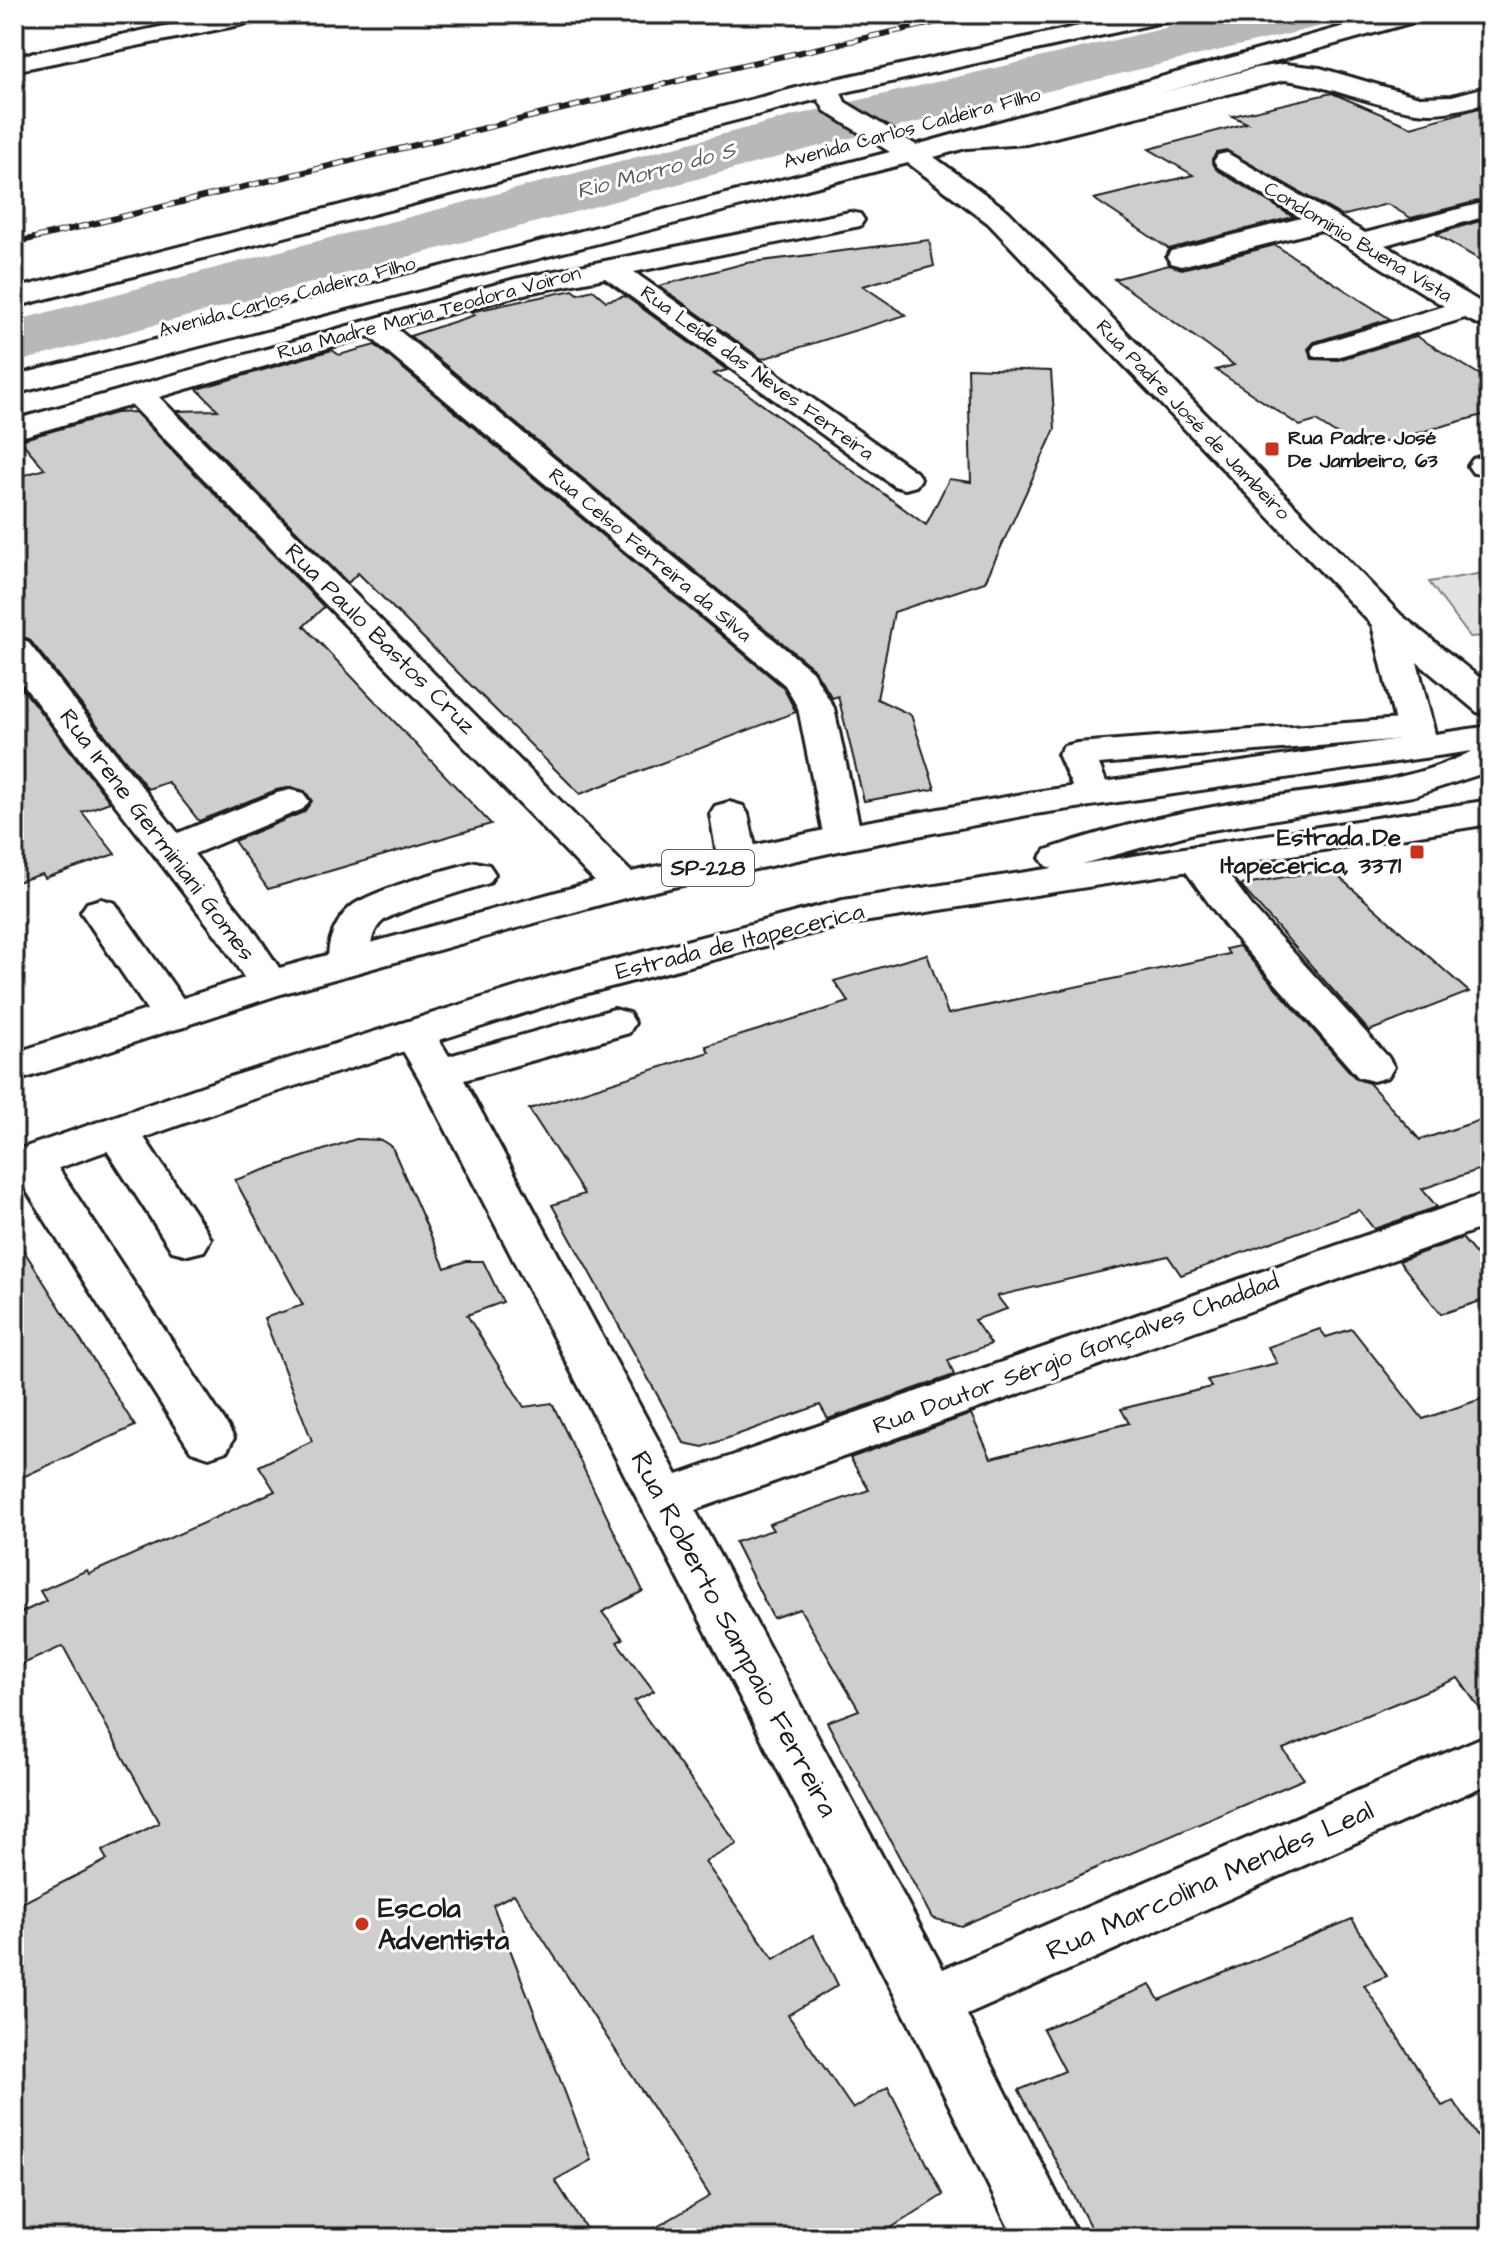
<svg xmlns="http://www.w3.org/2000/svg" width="1504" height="2252" font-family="'Architects Daughter',sans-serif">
	<rect width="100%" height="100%" fill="#fff"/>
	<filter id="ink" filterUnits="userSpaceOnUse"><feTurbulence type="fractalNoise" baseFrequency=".0125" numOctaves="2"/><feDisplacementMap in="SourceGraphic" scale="16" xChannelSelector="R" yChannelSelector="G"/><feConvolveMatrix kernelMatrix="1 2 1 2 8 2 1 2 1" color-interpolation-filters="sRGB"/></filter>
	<g filter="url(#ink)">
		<path fill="#e2e2e2" stroke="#7f7f7f" stroke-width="2" d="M1490,572v67l-3,-3 -17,1 -41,-55z"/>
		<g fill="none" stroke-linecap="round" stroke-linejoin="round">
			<path fill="#b8b8b8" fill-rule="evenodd" d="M1225,14h105l-8,12 -484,115 -824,222v-42l782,-206z"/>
		</g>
		<g fill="#cecece" stroke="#1c1c1c" stroke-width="2">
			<path d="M1332,93l79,34 79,-22v93l-79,20 -24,-14 -45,12 -116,-66 -9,2 -5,7 4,10 77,48 -124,32 -75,-50 99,-24 -44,-26 98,-26 -15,-7z"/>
			<path d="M1490,218v48l-54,-32z"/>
			<path d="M929,240l5,26 -71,20 43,29 -144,44 -103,-73 87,-23z"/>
			<path d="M1275,245l115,74 -76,23 -6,7 4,10 26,1 78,-24 74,45v32l-130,36 -44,-28 -16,5 -84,-56 18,-5 -120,-86 55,-14 13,4z"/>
			<path d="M573,290l5,4 15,-4 13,11 19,-5 102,74 -14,4 28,15 185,136 23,-46 22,3 -3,-114 83,3 4,58 -70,153 -91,30 -17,87 34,16 24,74 -71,12 -26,-105 -6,2 -18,-29 -404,-333 65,-21 -5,-3z"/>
			<path d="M375,345l408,342 13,25 -216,82 -222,-221 -10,10 -171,-172 41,-1 -21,-21 135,-39 7,5z"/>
			<path d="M135,412l189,195 -20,19 187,198 -223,65 -34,-48 70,-29 8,-11 -7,-10 -14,-4 -15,3 -77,31 -31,-39 -20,7 -119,-150 -15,-4v-157l31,-9 -25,-29 96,-27z"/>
			<path d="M14,678l96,124 -28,10 33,42 -70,24 -3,-4 -28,9z"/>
			<path d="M1330,869l139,123 -100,39 -129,-146z"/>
			<path d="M1239,946l117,133 13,4 51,57 70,-23v49l-68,23 15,18 -63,22 -15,-19 -178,65 -13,-19 -171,40 10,13 -33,11 17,24 -43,16 6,15 -126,44 -8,-14 -117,42 -19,-4 -132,-238 32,-11 -55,-85 180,-57 -3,-6 143,-44 -15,-21 93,-27 21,60 281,-60 -3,-5z"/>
			<path d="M356,1139l25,1 11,7 53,121 21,-7h17l20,41 -36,13 57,92 28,-4 91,188 -41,21 21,27 -6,3 37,49 -20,10 103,143 -32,18 69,97 39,-24 25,50 -50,30 65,94 35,-22 55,108 -68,43h-237l72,-42 -196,-302 -21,11 98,255 -36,20 37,58h-578v-331l93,-47 -5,-9 57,-28 -96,-177 -49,22v-52l32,-15 -6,-10 47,-21 2,4 186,-83 -16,-25 53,-25 -48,-123 39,-13 -68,-125z"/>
			<path d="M14,1235l121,191 -121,55z"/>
			<path d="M1462,1238l28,33v27l-49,16 -42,-53z"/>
			<path d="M1320,1329l6,8 26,-8 71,90 67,-23v327l-32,-45 -175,71 21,30 -343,147 -29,-8 -105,-196 32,-12 -59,-101 -27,9 -38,-76 38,-12 -4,-6 100,-34 -19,-32 121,-44 20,44 138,-35 -8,-14 90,-22 -4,-7 70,-17 -9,-16z"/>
			<path d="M1352,1919l35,57 -23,9 78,121 12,-5 36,55v82h-394l-77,-148 46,-19 -22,-42 107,-44 9,15z"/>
		</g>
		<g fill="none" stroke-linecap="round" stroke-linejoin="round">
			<path stroke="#ddd" stroke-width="27" stroke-dasharray="27 13" stroke-linecap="butt" d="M1485,105l5,3"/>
			<defs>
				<g id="minor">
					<path d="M223,14h48l-12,7 -245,50v-14z"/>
					<path d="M1284,64l36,4 99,29 33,-1 38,-10v16c-24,6 -48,14 -73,10 -46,-6 -87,-27 -133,-32l-257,64 -60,4 -9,-2 -4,-6 4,-6 9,-2 59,-4 230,-60z"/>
					<path d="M1227,153l138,80 125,-32v14l-105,30 105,63v22l-25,-12 -128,39h-22l-4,-6 4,-6 129,-39 -123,-76 -140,36 -10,-3 -4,-6 4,-6 130,-33 -83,-51 -4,-6 4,-6z"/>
					<path d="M850,212l10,2 4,6 -4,6 -226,46 282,200 5,7 -5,7 -11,3 -11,-3 -289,-208 -77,15 -132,35 416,343 22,37 28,130 -5,8 -14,4 -14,-4 -5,-8 -26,-130 -13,-23 -416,-349 -210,61 477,480 6,9 -6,9 -14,3 -14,-3 -476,-490 -118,34v-19l501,-141z"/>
					<path d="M1490,454v20l-17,-1 -5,-7 5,-7z"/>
					<path d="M14,638l13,3 151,192 99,-40 13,-3 13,3 6,8 -6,8 -109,45 57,72 39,58 -6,9 -15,4 -15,-4 -32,-50 -208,-270z"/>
					<path d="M1414,718l13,3 5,8 -5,8 -328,27 12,30 -6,8 -13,3 -13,-3 -21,-48 6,-8 13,-3z"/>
					<path d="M729,802l14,4 5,8 10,47 -6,8 -14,4 -14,-4 -6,-8 -8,-47 5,-8z"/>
					<path d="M1196,846l14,4 45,60 133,147 6,10 -6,10 -15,4 -15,-4 -131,-149 -51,-70 6,-8z"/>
					<path d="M475,862l14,3 6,9 -6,9c-21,7 -92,27 -106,38 -16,13 -10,35 -20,50l-15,4 -15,-4c-13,-20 4,-58 25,-69 28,-15 85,-32 117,-40z"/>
					<path d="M101,899l14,4 73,103 6,10 -6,10 -15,4 -15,-4 -77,-114 6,-9z"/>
					<path d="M614,1009l15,4 6,10 -6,10 -165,47 213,395 813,-283v33l-795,285 248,459 547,-235v49l-523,232 112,223h-65l-105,-215 -490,-945 -26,-44 6,-10 15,-4 15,4 20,32z"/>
					<path d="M117,1117l16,4 71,106 7,12 -7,12 -16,4 -16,-4 -77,-119 6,-11z"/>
					<path d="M31,1147l16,4 180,274 7,13 -7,13 -18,6 -18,-6 -177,-280 1,-20z"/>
				</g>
				<path id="major" d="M1134,14h45l-12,7 -326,72 4,9 71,43 472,-131h39l-3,5 -490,138 74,54 393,404 89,71v29l-13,-3 -60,-50 18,72 55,-8v45l-77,25 -219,37 -112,31 408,-64v24l-646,101 -260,69 -340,108 -230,82v-33l200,-69 341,-107 288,-75 210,-32 -7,-2 -6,-8 6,-8c73,-26 149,-41 225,-53 67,-10 140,-14 201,-46l-444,64 -185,35 -215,47 -344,96 -270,89v-29l240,-78 368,-101 221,-48 185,-33 371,-54 -27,-114 -384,-402 -80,-60 -894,231v-18l876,-224 -65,-41 -7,-12 -804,208v-18l794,-204z"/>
			</defs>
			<use href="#minor" stroke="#1c1c1c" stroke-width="6"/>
			<use href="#major" stroke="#1c1c1c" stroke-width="6"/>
			<use href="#minor" fill="#fff" fill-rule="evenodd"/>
			<use href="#major" fill="#fff" fill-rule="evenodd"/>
			<defs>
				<path id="rail" d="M14,243l729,-178 230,-51"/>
			</defs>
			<use href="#rail" stroke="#1c1c1c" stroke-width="6"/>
			<use href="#rail" stroke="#fff" stroke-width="4" stroke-dasharray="11" stroke-linecap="butt"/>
		</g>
	</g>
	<g fill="#c8321e" stroke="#fff" stroke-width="3">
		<rect x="1264" y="441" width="16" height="16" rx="4"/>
		<rect x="1409" y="844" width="16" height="16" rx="4"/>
		<circle cx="362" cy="1924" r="8"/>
	</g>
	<g text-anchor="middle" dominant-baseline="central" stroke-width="6" stroke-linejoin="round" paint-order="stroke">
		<g font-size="20" fill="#1c1c1c" stroke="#fff">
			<text transform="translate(912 128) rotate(-15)">Avenida Carlos Caldeira Filho</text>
			<text transform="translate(1358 242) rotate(31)">Condominio Buena Vista</text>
			<text transform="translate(287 297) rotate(-15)">Avenida Carlos Caldeira Filho</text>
			<text transform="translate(429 313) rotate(-15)">Rua Madre Maria Teodora Voiron</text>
			<text transform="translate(757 373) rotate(36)">Rua Leide das Neves Ferreira</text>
			<text transform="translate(1193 420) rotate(46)">Rua Padre José de Jambeiro</text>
			<text transform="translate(650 555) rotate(40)">Rua Celso Ferreira da Silva</text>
		</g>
		<g font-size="20" font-weight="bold" fill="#1c1c1c" stroke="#fff" text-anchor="start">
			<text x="1288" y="438">Rua Padre José<tspan x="1288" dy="23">De Jambeiro, 63</tspan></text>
		</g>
		<g font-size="22" font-style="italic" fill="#5a5a5a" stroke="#fff">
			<text transform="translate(656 171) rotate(-15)">Rio Morro do S</text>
		</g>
		<rect fill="#fff" stroke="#606060" stroke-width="2" x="662" y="850" width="92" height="36" rx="6"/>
		<g font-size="22" font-weight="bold" fill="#1c1c1c">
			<text x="708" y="868">SP-228</text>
		</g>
		<g font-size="24" fill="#1c1c1c" stroke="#fff">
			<text transform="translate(380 639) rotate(45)">Rua Paulo Bastos Cruz</text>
			<text transform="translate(157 835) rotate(53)">Rua Irene Germiniani Gomes</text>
			<text transform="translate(740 942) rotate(-14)">Estrada de Itapecerica</text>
			<text transform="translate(1076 1354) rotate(-20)">Rua Doutor Sérgio Gonçalves Chaddad</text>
		</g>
		<g font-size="24" font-weight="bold" fill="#1c1c1c" stroke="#fff" text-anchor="end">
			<text x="1401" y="838">Estrada De<tspan x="1401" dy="28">Itapecerica, 3371</tspan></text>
		</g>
		<g font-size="28" fill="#1c1c1c" stroke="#fff">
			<text transform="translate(734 1634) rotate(62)">Rua Roberto Sampaio Ferreira</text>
			<text transform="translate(1210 1881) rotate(-24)">Rua Marcolina Mendes Leal</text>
		</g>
		<g font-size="28" font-weight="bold" fill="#1c1c1c" stroke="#fff" text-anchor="start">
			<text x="378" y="1908">Escola<tspan x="378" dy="32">Adventista</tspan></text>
		</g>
	</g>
	<rect width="1504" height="2252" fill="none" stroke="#fff" stroke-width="48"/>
	<rect x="24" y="24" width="1456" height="2204" fill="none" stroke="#1c1c1c" stroke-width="3" filter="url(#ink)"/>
</svg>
